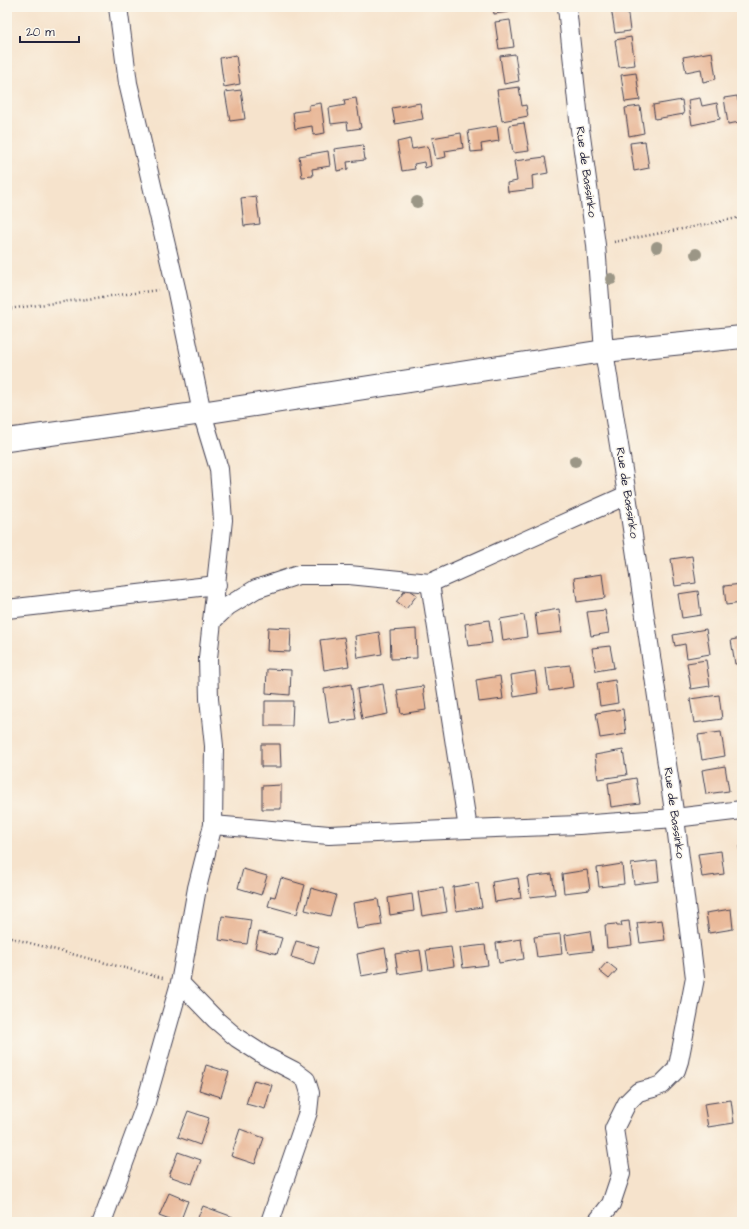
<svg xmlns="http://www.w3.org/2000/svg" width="749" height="1229" font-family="'Architects Daughter',sans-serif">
	<rect width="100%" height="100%" fill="#fbf7ec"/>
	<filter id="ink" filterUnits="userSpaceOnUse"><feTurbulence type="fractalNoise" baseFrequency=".025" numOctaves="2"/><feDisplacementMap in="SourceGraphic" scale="8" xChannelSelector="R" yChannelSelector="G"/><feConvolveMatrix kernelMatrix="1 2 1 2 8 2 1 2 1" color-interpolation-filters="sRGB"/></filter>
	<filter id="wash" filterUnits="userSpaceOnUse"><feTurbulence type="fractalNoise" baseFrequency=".012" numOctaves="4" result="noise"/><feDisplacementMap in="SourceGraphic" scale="16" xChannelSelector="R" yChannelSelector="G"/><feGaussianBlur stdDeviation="0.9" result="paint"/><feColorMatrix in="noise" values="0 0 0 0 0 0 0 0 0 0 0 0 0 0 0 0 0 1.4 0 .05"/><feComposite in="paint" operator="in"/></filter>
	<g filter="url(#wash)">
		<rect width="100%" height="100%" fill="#f6e3cc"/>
		<g id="blocks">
			<g fill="#e9b898">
				<path d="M493,7h15l1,5 -15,2z"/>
				<path d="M611,7h16l3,24 -15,2z"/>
				<path d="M510,20l4,27 -15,2 -4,-27z"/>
				<path d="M631,37l4,28 -16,2 -4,-27z"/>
				<path d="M712,52l4,27 -13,3 -2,-13 -15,3 -3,-15z"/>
				<path d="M515,54l4,27 -15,3 -4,-28z"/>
				<path d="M236,55l4,29 -16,3 -4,-29z"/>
				<path d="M636,73l4,27 -15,2 -4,-27z"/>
				<path d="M519,87l3,19 4,-1 2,11 -26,5 -5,-31z"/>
				<path d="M241,90l4,29 -15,2 -5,-29z"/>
				<path d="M737,96l1,5h4v16l-2,1v4l-12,2 -4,-26z"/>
				<path d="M356,98l5,30 -13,2 -1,-8 -16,2 -2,-16 16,-3 -1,-5z"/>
				<path d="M700,98l2,8 15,-3 3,16 -28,6 -4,-25z"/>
				<path d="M682,100l2,14 -29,5 -2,-14z"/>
				<path d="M321,103l4,30 -12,2 -1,-9 -17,3 -2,-17 16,-2v-5z"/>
				<path d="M420,103l3,16 -28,5 -3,-16z"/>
				<path d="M640,106l4,27 -15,3 -4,-28z"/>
				<path d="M524,123l5,28 -16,2 -4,-28z"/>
				<path d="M497,126l2,15 -18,3 1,7 -11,1 -3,-21z"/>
				<path d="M461,133l2,15 -18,3 1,6 -10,2 -4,-21z"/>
				<path d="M410,139l2,10 16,-3 3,20 -6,2 -1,-6 -10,2 1,5 -13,2 -5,-29z"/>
				<path d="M645,141l4,27 -15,3 -4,-28z"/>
				<path d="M363,145l2,15 -18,2 1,7 -11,2 -3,-22z"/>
				<path d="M328,151l2,15 -18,3 1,7 -11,1 -3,-21z"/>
				<path d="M545,157l3,16 -16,3 1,13 -25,3 -1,-9 10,-2 -3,-20z"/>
				<path d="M256,196l4,28 -16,2 -3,-28z"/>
				<path d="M692,556l4,27 -21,3 -4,-27z"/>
				<path d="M602,574l3,24 -28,4 -3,-24z"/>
				<path d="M742,584v19l-16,2 -2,-19z"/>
				<path d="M407,588l10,7 -11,14 -10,-7z"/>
				<path d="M698,591l3,24 -19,3 -4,-24z"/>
				<path d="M559,609l3,23 -24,3 -3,-22z"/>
				<path d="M605,610l4,23 -18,3 -4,-24z"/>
				<path d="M524,615l3,22 -24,4 -3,-22z"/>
				<path d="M489,620l3,23 -24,3 -3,-22z"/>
				<path d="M268,627l23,1 -1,24 -23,-1z"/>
				<path d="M416,629l1,29 -26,1 -1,-28z"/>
				<path d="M706,629l4,25 -23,4 -2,-14 -10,2 -2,-11z"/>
				<path d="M379,632l3,22 -24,4 -3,-22z"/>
				<path d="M344,637l5,29 -25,4 -4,-30z"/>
				<path d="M742,638v25l-7,1 -4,-24z"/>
				<path d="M610,646l4,22 -18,3 -4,-23z"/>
				<path d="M706,660l4,26 -19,3 -4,-26z"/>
				<path d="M570,665l3,22 -24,4 -3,-23z"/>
				<path d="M267,669l24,1 -1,25 -24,-2z"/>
				<path d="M535,671l3,22 -24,4 -3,-22z"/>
				<path d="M500,676l3,23 -24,3 -3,-22z"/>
				<path d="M615,680l3,23 -18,3 -3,-23z"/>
				<path d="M351,684l5,35 -27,4 -5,-34z"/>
				<path d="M383,684l5,30 -26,5 -5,-30z"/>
				<path d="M423,686l3,24 -25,4 -4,-24z"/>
				<path d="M719,695l3,24 -28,4 -4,-24z"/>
				<path d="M265,701h28l-1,25h-27z"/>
				<path d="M623,709l3,25 -26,4 -4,-25z"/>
				<path d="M721,732l4,24 -23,4 -4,-25z"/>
				<path d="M261,744h19l1,23h-20z"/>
				<path d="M623,750l4,25 -29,4 -3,-24z"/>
				<path d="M725,766l4,25 -23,3 -4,-24z"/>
				<path d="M636,778l4,25 -29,4 -3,-24z"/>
				<path d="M281,785v24h-19v-23z"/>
				<path d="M742,846v15h-1l-2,-14z"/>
				<path d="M721,851l3,23 -22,3 -4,-23z"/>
				<path d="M657,861l2,20 -25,3 -3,-20z"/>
				<path d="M622,864l2,20 -25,3 -2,-19z"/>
				<path d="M243,869l24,7 -6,19 -23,-7z"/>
				<path d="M587,870l3,20 -26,3 -2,-19z"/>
				<path d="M552,874l3,20 -25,3 -3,-20z"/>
				<path d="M281,878l24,7 -8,29 -29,-8 3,-10 4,1z"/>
				<path d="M518,878l3,20 -26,4 -3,-20z"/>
				<path d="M478,883l4,24 -26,4 -3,-24z"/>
				<path d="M311,888l25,7 -6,21 -25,-6z"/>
				<path d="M443,888l4,24 -25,4 -4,-24z"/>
				<path d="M412,894l2,17 -24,4 -2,-17z"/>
				<path d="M378,899l4,26 -25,4 -4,-26z"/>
				<path d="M731,909l2,20 -24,4 -3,-20z"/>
				<path d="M222,916l29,4 -4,24 -28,-4z"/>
				<path d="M662,920l3,20 -25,3 -3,-20z"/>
				<path d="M629,921l3,24 -25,3 -2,-23 11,-1 1,2h5l-1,-4z"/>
				<path d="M590,931l3,20 -25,3 -3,-19z"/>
				<path d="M259,932l23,6 -5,16 -22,-6z"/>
				<path d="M560,934l2,20 -25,3 -3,-20z"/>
				<path d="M521,939l3,20 -25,4 -3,-20z"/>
				<path d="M296,941l23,6 -5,17 -23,-7z"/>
				<path d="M485,945l3,20 -25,3 -3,-20z"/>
				<path d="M451,947l3,19 -25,4 -3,-20z"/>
				<path d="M385,948l4,23 -28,5 -4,-22z"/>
				<path d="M420,950l3,20 -25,4 -3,-20z"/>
				<path d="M607,962l10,8 -8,9 -10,-8z"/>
				<path d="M206,1065l23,7 -8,25 -22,-7z"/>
				<path d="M254,1080l18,5 -7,24 -19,-5z"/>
				<path d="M731,1100l3,23 -26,4 -4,-23z"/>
				<path d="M188,1111l21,7 -9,27 -22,-8z"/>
				<path d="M240,1129l24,9 -9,26 -24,-8z"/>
				<path d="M178,1152l23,8 -9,24 -23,-8z"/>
				<path d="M169,1193l19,8 -8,21h-5l-16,-6z"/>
				<path d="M203,1206l30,11 -2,5h-35z"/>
			</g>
		</g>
	</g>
	<g filter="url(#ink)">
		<use href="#blocks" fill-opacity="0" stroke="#423f51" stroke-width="1"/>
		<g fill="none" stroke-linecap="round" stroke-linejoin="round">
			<defs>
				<g id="street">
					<path d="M567,7l13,122 16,116 8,106 23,144 48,323 20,160 -16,83 -3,9 -15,15 -8,3 -15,4 -11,11 -13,26 7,45 -10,30 -14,18"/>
					<path d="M430,583l38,246"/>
					<path d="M7,609l210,-24"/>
					<path d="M212,621l16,-15 28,-17 42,-14h51l81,8 197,-88"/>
					<path d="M213,825l116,10 139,-6 111,-4 96,-7 67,-8"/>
					<path d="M180,983l36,37 21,18 28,18 29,15 12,9 4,13 -2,19 -38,110"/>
					<path d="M102,1222l42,-113 36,-126 17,-95 16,-63 1,-79 -5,-47 -1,-41 15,-138 -4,-51 -17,-56 -26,-125 -48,-205 -10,-76"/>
				</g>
				<path id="secondary" d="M7,440l195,-27 402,-62 138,-14"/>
			</defs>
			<use href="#street" stroke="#423f51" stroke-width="20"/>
			<use href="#secondary" stroke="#423f51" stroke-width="24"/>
			<g stroke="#423f51" stroke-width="2.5" stroke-dasharray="1 3" stroke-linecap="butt">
				<path d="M614,242l104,-20 24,-5"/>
				<path d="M7,309l151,-19"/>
				<path d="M7,937l156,41"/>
			</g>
			<use href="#street" stroke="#fff" stroke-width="18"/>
			<use href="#secondary" stroke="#fff" stroke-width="22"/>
		</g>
		<g fill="#9b9686">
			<circle cx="417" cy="202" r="6"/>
			<circle cx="657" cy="247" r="6"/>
			<circle cx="696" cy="254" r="6"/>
			<circle cx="611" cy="279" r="6"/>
			<circle cx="575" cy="461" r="6"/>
		</g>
	</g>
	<g text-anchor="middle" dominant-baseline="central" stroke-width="3" stroke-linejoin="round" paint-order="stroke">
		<g font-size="12" fill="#22223b" stroke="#fbf7ec">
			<text transform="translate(586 172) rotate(82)">Rue de Bassinko</text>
			<text transform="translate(627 493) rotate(81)">Rue de Bassinko</text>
			<text transform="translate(674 813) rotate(82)">Rue de Bassinko</text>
		</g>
	</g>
	<rect width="749" height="1229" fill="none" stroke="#fbf7ec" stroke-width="24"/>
	<path d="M20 36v6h59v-6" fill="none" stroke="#22223b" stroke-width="2"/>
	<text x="26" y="36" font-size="12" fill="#22223b" stroke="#fbf7ec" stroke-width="3" paint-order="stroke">20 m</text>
</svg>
